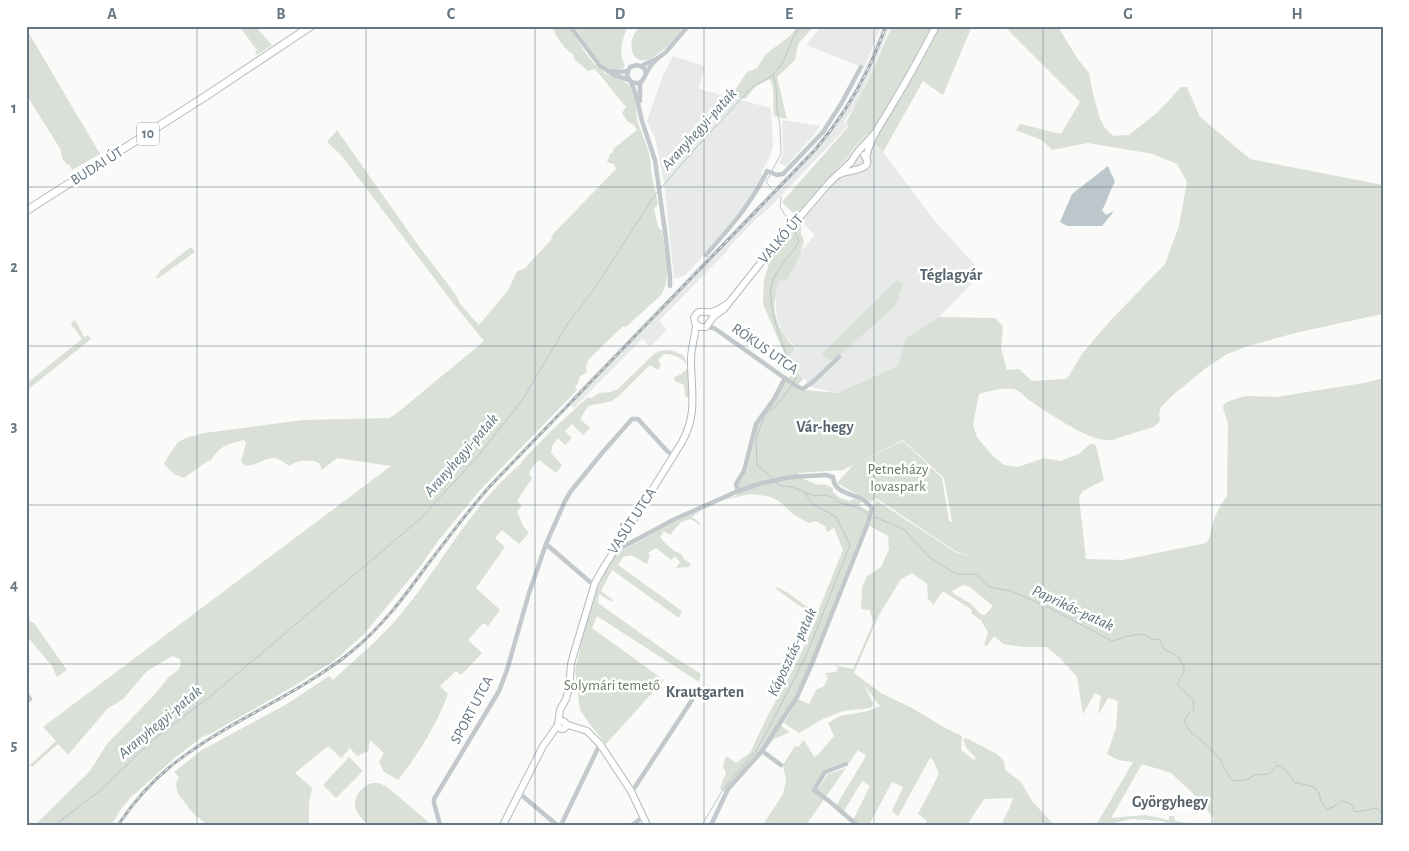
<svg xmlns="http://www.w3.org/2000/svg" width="1409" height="851" font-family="'Alegreya Sans',sans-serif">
	<rect width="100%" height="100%" fill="#fafaf8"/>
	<g fill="#e8e9e9">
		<path d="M822,26h59l-17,42 -58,-23z"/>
		<path d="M883,26h7l-18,45 -12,26 -16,25 4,4 -79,82 -12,10 -31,32 1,1 -68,70 8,9 -17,17 -8,-8 -68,69 -6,-6 255,-264 18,-24 13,-23 12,-24z"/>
		<path d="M673,56l32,10 -6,23 72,19 2,37 -2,9 -10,19 1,4 -12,22 -37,46 -23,25 -6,6 -10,3 -10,-97 -9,-44 -8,-17 16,-46z"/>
		<path d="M782,120l38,6 -8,11 -26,29 -7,-3 4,-9z"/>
		<path d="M866,134l17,18 51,68 48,53 -43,44 -33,21 -8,28 -61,27 -26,-6 -15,-18 -7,-13 7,-7 -13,-17 -6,-14 -3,-36 41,-47 -19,-19 26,-28 30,-38z"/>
	</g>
	<g fill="#dadfd7" fill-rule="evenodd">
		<path d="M28,26h4l-5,4 73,124 -28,16 -3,-6 -1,1c-5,-4 -7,-8 -7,-15l-35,-56v-67z"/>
		<path d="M239,26h16l17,19 -15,10 -2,-3 2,-2z"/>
		<path d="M554,26h14c10,14 21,35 35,46 9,7 22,6 29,17 6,10 3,23 6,34 4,12 10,23 12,36 1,3 1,7 1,11 2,12 5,23 7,34l-4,5 4,18 4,4 1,5c2,18 9,42 -2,59l-35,32 -3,-1 -34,33 -3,7 1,6 -8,5 -1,7 -3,2 2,4 -97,100 -42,51 -16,23 -57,69 -31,28 -45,28 -79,45 -8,3 -25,19 -47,42 -9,11 -10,16h-76l55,-54 17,-27 48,-50 13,-16 11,-9 2,-5 -1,-5 -8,-3 -25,15 -24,28 -16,10 -39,46 -10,-11 -26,23 -2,-2 26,-24 -13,-14 348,-261 -54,-8 -15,12 -3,-7c-10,-4 -21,-3 -30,3 -4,-3 -9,-7 -14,-8 -11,-1 -21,10 -31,7l-3,-4 5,-18 -2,-3c-17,4 -25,6 -34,22l-1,-2 -25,18 -10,-4 -10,-10 5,-9 9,-13 8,-4 19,-5 98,-13 86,-2 7,-4 88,-73 -34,-42 -109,-144 -14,-13 10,-12 81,115 38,50 4,9 19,21 30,-36 8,-18 7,-2 27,-29 2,-6 63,-65 -2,-5 -7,-2 3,-8 3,-2v-3l24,-19 -3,-5 -6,-3 -6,-9 4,-6 -31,-38 -7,2 -14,-12 -1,-5c-9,-5 -15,-15 -20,-25z"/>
		<path d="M574,26h54c-6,13 -10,27 -3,40l-3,3c-6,1 -11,1 -16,-2 -10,-5 -25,-31 -32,-41z"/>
		<path d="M639,26h45c-9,12 -20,26 -34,33 -13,6 -21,-6 -18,-19 1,-4 5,-10 7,-14z"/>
		<path d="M798,26h16l-16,18 -3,16 -18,17 10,42 -13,-3c-2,-14 2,-23 -4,-37l-14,7 -11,13 -14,-3 16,-24 10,-4 9,-14 24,-18z"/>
		<path d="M892,26h80l-29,69 -20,-14 -40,71 -17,-18 -14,16 -30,38 -26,28 -14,-14 67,-76 -3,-3 23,-44z"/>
		<path d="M1004,26h57l-1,4 17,28 12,15 4,21 7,25 5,9 8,8 16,-1 29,-23 23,-25h6l13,30 50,42 133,26v129l-84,18 -51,14 -21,8 -21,14 -32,26 -13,13 -2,6 1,6 -1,4 -6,4 -41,13c-20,4 -65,-28 -83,-40 -4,-3 -10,-10 -15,-11 -12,-2 -24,2 -35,5l-6,31 4,12 14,17 13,11 14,2 26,-9 16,3 19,-7 11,-10h4l2,2 8,34 -21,11 -4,6 7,62 37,1 83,-17c6,-6 4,-13 7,-20 3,-10 8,-19 14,-27l1,-73 -5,-15 1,-4 5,-3 17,-5 30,1 88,-14 19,-5v447h-172l3,-6 -14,-19 -29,-27 -29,-9 -31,54 34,-3 24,5v-4h5l1,5 13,2 5,2h-17l-15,-4 -30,-2 -25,6h-21l13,-3 35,-60 -15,-2 -11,-6 9,-26 2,-27 -10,-3 -10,17 3,-19 -6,-3 -12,21 -6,-37 -16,-18 -14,-12h-23l-21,-3 -9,-8 -7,10 -3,-1 4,-13 -6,-10v-1l-11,-8 1,-3 -29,-19 -10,14 -3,-5 -2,-1 -1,-15 -15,-11 -11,6 -22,36 -25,58 27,20 31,15 35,21 15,7 -1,14 13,10 2,-2 -9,-9 -4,-9 3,-2 31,16 7,7 1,9 16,12 11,19 22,24h-53l8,-16 4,-11 -29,1 -17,26h-42l2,-4 -9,-7 21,-40 -6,-14 -3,-2 -32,58 -6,-5 11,-24 -11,-5 -23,43h-10l-6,-5 17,-34 -8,-5 -18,30 -8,-5 30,-50 -8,-6 -9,13 -3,-1c-21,7 -21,4 -31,25l3,2 10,-15 18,-6 -38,54 3,3h-48l20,-31 3,-14 -3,-15 12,-19 3,1 6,-7 10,17 3,-1 17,-20 -6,-13 12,-7 28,-5 12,-5 -16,-21 9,18 -2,5 -28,3 -20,8 -24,14 -15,-10 14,-24 11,5 7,-14 8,-4 4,-8 -3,-5 11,-1 2,-5 -5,-2 20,4 20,-46 -3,-13 -9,-1 1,-21 5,-12 14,-9 8,-18 -1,-13 -18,-10 6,-26 79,52 19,5 -19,-6 -79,-53 -5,4 -34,-19 16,-18 50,-24 39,37 7,43 3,1 -8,-44 -41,-38 -60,30 -45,3 3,5 17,7 6,-1 9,4v4l7,6 10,3 3,-2 9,2 -2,3 1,3 8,4 -3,11 -54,138 -18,38 -16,26 12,8 -16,7 -50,53 -4,-4 6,-15 -3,-7 3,-10 10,7 14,-10 17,-36 27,-49 23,-50 -41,-29 1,-2 11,6 29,21 26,-64 -9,-22 -7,4 -2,-6 -10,-5 -6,2c-6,-3 -12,-6 -17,-10 -8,-7 -11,-12 -22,-16 -7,-2 -17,-3 -24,-2 -14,2 -44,12 -54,22l9,7 -1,1 -9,-6 -10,3 -11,13 -6,-4 -4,6 5,6 9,8 7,3 3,5 7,5 -2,3 -13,1 4,-6 -5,-6 -4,4 -15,-12 -8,5 2,3 -3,8 -16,-9 -2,1h-5l-6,9 64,46 -3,7 -67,-48 -11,21 12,9 -1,2 -13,-8 -1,9 76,54 27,17 -2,8 -102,-66 -5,12 72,52 -58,64 -15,-18 -11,-16 -5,-39 11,-48 12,-36 8,-16 10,-17 60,-33 61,-26 2,-12 8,-13 11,-46 27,-43 8,-8 -30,-69 1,-24 7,-23 30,-36v13l3,7 -7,21 -10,17 -8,2c-10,30 -3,45 16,68l-6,7 6,13 8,10 -8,9 2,1 40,4 61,-27 8,-28 33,-21 56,1 8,8 -2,22 6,22 12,-1 13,12 33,-2 4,-3 13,-22 29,-34 54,-56 14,-38 8,-44 -10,-18 -24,-10 -65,-11 -36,7 -10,-10 -26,-10 4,-6 41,10 19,-32zM963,585l7,2 23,19 -8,9h-3l-12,-12 -16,-9 -2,-3z"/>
		<path d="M191,247l4,5 -38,27 -1,-2 5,-7z"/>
		<path d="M897,280l6,5 -8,21 -61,54 -8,-1 -4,-5z"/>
		<path d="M74,320l3,3 7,14 4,-2 3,4 -65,52v-7l56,-45 -11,-15z"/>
		<path d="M670,350l13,5 6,12 2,32 -6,-3 -1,-11 -9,-4 -1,-4c7,-2 12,-5 14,-11 -6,-8 -13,-12 -24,-12l-6,6 3,6 -3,4 -8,-5 -31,31 -7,5 -24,5 -8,13 10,9 -7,7 -11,-11 -7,7 7,7 -7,7 -7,-7 -6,8 -1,7 11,12 -6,8 -17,-13 -6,6 -4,8 3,4 -15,23 5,5 -5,5 6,15 6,7 -10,11 -17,-14 -7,8 10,9 -29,41 24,22 -12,16 -5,-3 -15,17 14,13 -21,22 -5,-4 -16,15 8,8c-11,30 -30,61 -50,86l-14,-8 -5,-10 5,-9 -14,-13 -2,11 -11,5 -7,-8 -9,10 -13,-12 -33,27 17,15 -3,16v21h-102l-14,-12 -15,-19 -2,-10 3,-7 -5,-5 28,-22 85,-46 42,-28 4,4c26,-24 54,-47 76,-76 36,-46 66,-103 112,-140l2,-4 27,-28 38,-35 3,1 8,-5 12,-1 7,-3 36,-35 6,-3z"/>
		<path d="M26,614h3l1,7 4,2 33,47 -10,7 -5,-11 -26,-31z"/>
		<path d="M349,757l14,14 -27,27 -13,-13z"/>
		<path d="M372,783h7l8,4 45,38h-63c-3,-3 -7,-5 -9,-9 -11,-12 -2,-28 12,-33z"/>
	</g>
	<path fill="#bbc7cb" d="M1108,166l7,16c-6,9 -7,19 -13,28l4,5 8,-4 -12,15h-35l-7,-4 12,-28z"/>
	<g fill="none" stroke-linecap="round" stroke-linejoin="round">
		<g stroke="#bbc7cb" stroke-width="1">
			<path d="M660,189l34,-39 57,-62 22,-13 10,-13 10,-24 7,-12"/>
			<path d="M772,189l-6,-7 15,-28 -1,-28 -3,-18 -1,-22 -3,-11"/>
			<path d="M781,197l-1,10 10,16"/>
			<path d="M774,480l-12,-11 -5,-3 -1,-27 9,-25 10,-7 8,-9 13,-20c-9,-22 -33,-76 -23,-98 6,-15 19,-25 26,-39l-6,-12"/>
			<path d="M776,483l4,3 12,1 22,9 12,-1 6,2 6,5 18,5 11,6"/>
			<path d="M875,517l30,13 23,26 28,18h20l13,13 22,4 37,16 64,34c13,-3 30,-12 39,-2l9,1 4,9 15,8 5,10v5l-7,12 16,16 1,10 -6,4 -4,8 7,10 11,9 16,15 11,21 5,4 12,-1 9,-5 14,-1 7,-8h4l8,7 6,9 20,5 5,6 2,8 6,8 6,-2 8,-6c8,1 11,3 14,11l22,-4 6,8"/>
			<path d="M55,825l43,-33 57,-54 57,-43 208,-176 58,-63 45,-57 45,-76 24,-31 65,-100"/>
			<path d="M702,825l21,-36 33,-38 16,-29 34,-66 44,-111 -14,-28 -24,-14 -8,-11"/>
		</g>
		<defs>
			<g id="secondary">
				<path d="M866,158c4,-21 16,-35 26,-53 16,-26 30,-52 44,-79"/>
				<path d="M840,174c9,-4 37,-4 24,-19"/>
				<path d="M728,303c-5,4 -10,7 -16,9 -8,2 -13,-5 -18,6l1,5 5,4h6l8,-11 10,-7 42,-53 63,-73 23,-22c2,-7 17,-21 23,-28"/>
				<circle cx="562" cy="725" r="4"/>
				<path d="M558,724l2,-14 6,-11 3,-11 2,-24 3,-11 21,-70 9,-16 78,-125c16,-29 9,-51 9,-82 0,-12 4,-23 5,-35"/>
				<path d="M565,724l22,7 13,13 31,47 16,34"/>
				<path d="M503,825l40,-79 15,-21"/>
			</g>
			<path id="primary" d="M26,211l180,-115 105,-70"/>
		</defs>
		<use href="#secondary" stroke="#b3babf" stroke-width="8"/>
		<use href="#primary" stroke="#b5babe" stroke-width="9"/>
		<g stroke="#c3c8cc" stroke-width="4.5">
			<path d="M570,26l30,40 14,9 15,5"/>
			<path d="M641,66l17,-8 8,-6 22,-26"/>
			<path d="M610,71l10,1 7,-1"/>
			<path d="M646,73l-2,-5 -7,-3 -7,2 -3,8 4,7c12,4 11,-2 16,-10 2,-5 7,-10 11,-14"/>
			<path d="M631,82l5,13 6,26 13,39 11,79 4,37v10"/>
			<path d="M640,101v-18"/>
			<path d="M706,255c23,-26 46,-52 61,-84l10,4 6,-1 40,-42 18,-28 20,-37"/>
			<path d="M706,327l8,1 82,58 7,3 12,-9 24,-23"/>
			<path d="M738,491l-2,-7 8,-13 12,-47 18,-25 11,-21"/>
			<path d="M546,544l44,38 5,1"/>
			<path d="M615,548l4,1 54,-29 65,-29 24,-8 29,-6 35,-2 7,2c1,15 15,16 27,21 5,2 8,6 12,10l-4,15 -55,138 -16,36 -35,54 -34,38 -17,36"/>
			<path d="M26,694l4,5 -4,3"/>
			<path d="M762,751l19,14"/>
			<path d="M846,764l-21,8 -11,18 15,11 28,24"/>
			<path d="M631,791l4,-4 57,-87"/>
			<path d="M519,793l38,32"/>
			<path d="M440,825l-6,-22v-4l65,-108 8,-21 22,-77 17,-49 19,-43 6,-10 31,-38 30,-34h6l29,32 7,5"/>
			<path d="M561,825l39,-81"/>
			<path d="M632,825l11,-8"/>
		</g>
		<use href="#secondary" stroke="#fff" stroke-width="6"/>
		<use href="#primary" stroke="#fff" stroke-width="7"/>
		<defs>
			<path id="rail" d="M118,825c15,-22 33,-43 53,-59 56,-45 124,-69 180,-114 31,-25 54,-56 77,-88 21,-27 41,-55 64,-80l323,-334c21,-25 39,-52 53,-81 7,-14 12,-28 18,-43"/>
		</defs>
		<use href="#rail" stroke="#a2aab0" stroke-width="3"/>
		<use href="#rail" stroke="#fff" stroke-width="1" stroke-dasharray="4" stroke-linecap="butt"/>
	</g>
	<path fill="none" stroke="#657683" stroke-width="1" stroke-opacity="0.55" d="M197,26v799M366,26v799M535,26v799M704,26v799M874,26v799M1043,26v799M1212,26v799M26,187h1357M26,346h1357M26,505h1357M26,664h1357"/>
	<g text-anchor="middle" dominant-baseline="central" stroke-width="5" stroke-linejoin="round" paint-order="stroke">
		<rect fill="#fff" stroke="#939fa8" stroke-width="1" x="137" y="122.5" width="22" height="23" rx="4"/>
		<g font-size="14" font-weight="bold" fill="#657683">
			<text x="148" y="134">10</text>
		</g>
		<g font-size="15" fill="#657683" stroke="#fff">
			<text transform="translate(97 166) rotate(-32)">BUDAI ÚT</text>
			<text transform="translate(781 239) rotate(-49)">VALKÓ ÚT</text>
			<text transform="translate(765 349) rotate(35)">RÓKUS UTCA</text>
			<text transform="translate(632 521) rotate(-57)">VASÚT UTCA</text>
			<text transform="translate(472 710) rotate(-62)">SPORT UTCA</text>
		</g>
		<g font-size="15" fill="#687a64" stroke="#fff">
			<text x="898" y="469">Petneházy<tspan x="898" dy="17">lovaspark</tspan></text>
			<text x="612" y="685">Solymári temető</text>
		</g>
		<g font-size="16" font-style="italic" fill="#60757c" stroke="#fff">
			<text transform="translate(699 129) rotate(-48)">Aranyhegyi-patak</text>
			<text transform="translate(461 455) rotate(-49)">Aranyhegyi-patak</text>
			<text transform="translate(1073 608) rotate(25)">Paprikás-patak</text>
			<text transform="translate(792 652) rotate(-65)">Káposztás-patak</text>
			<text transform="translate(160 722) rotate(-40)">Aranyhegyi-patak</text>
		</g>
		<g font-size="16" font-weight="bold" fill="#57646e" stroke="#fff">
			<text x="951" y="275">Téglagyár</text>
			<text x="825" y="427">Vár-hegy</text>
			<text x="705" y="692">Krautgarten</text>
			<text x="1170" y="802">Györgyhegy</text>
		</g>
	</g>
	<rect width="1409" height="851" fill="none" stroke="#ffffff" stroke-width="55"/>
	<rect x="28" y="28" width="1354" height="796" fill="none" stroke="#657683" stroke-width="2"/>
	<g font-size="16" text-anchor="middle" font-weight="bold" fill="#657683">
		<text x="112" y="19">A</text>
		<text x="281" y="19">B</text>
		<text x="451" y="19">C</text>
		<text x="620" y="19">D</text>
		<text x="789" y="19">E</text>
		<text x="958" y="19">F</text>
		<text x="1128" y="19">G</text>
		<text x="1297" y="19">H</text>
		<text x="14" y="113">1</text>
		<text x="14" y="272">2</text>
		<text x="14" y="431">3</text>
		<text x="14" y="590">4</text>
		<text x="14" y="750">5</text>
	</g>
</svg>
